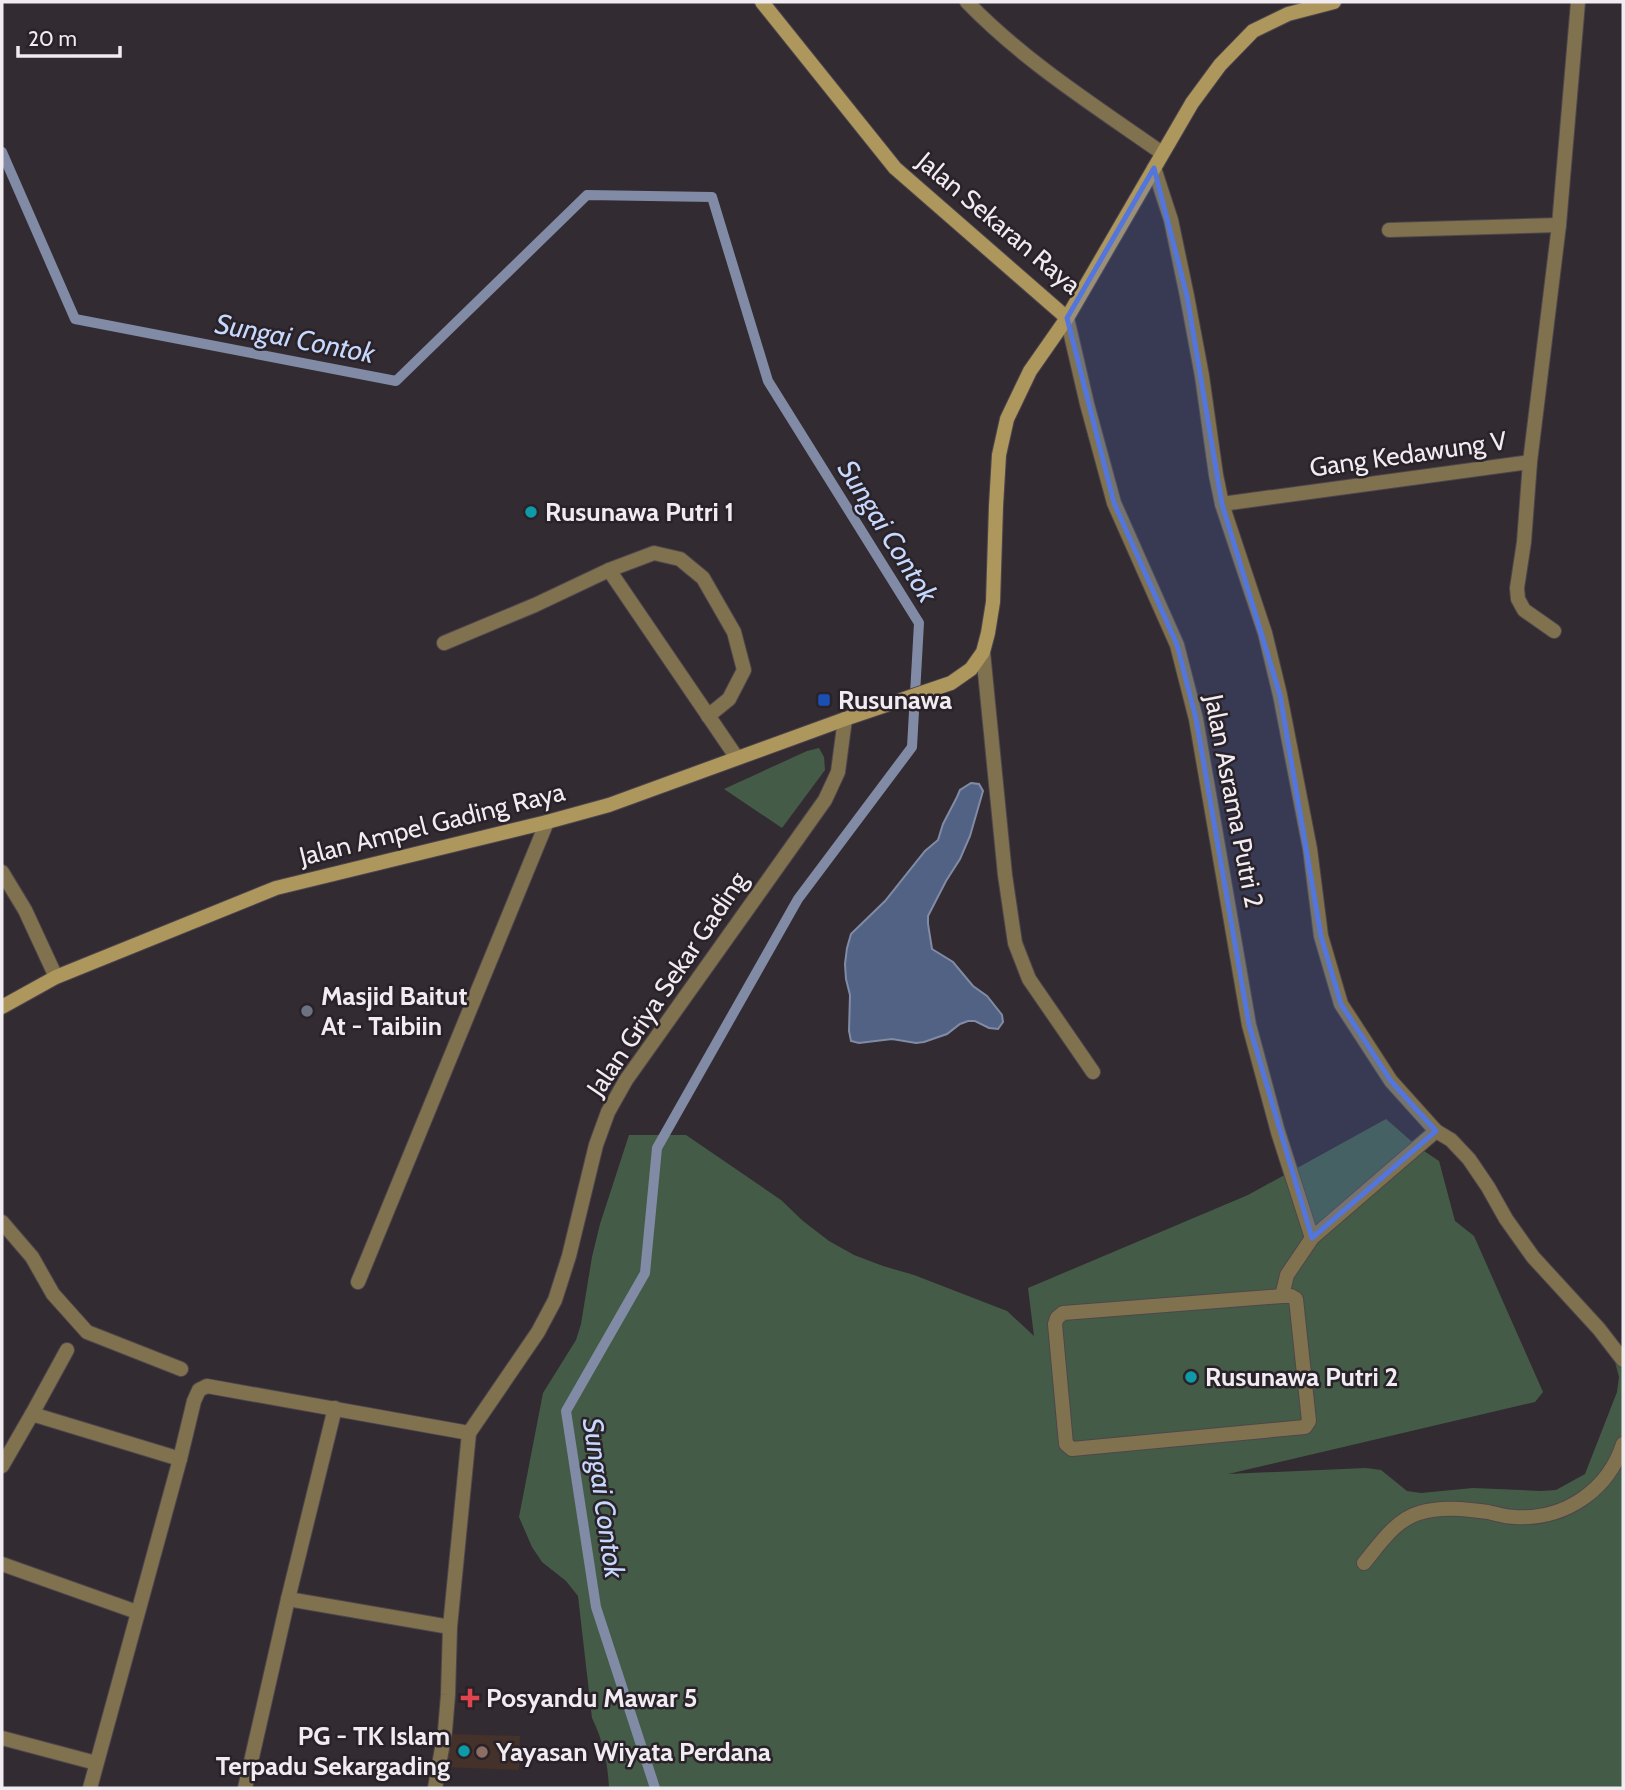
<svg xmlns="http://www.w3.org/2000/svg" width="1625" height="1790" font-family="Cabin,sans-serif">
	<rect width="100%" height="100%" fill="#332b32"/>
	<path fill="#43312a" d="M446,1734l74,2 -1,34 -74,-3z"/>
	<g fill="#445c47">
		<path d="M819,748l5,9 1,13 -43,58 -58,-39 83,-38z"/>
		<path d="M1386,1119l32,28 21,14 16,60 19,15 69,156 -8,10 -307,72 138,-6 15,2 26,21 14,2 52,-5 68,3 15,-1 29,-16 32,-82 2,-15 -4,-15 8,-14v440h-1014c-1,-24 -6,-48 -17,-70l-14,-122 -12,-15 -24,-19 -10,-15 -13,-30 24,-124 33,-53 5,-16 11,-67 8,-33 29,-89h57l95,65 22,21 26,20 25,14 29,11 31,9 93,36 27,25 -6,-48 220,-93z"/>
	</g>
	<path fill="#516285" stroke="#818ba5" stroke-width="2" d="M971,783l8,1 4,7 -13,45 -10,23 -14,22 -18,35v8l4,25 21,13 20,24 14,10 15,19 1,7 -5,7 -9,-1 -14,-7h-7l-8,3 -13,10 -23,8 -8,1 -24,-4 -33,4 -8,-2 -2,-10 1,-36 -4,-16 -1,-15 2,-16 4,-14 34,-33 40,-50 13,-11 5,-16 14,-27 3,-7z"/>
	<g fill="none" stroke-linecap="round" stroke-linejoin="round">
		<path stroke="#818ba5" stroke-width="10" d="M2,152l73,167 321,62 191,-186 125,2 56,184 151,242 -7,124 -114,152 -141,249 -12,125 -79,138 30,196 59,181"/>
		<defs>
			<g id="service">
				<path d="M609,570l45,-17 26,6 23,19 31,54 10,38 -15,29 -21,17"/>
				<path d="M444,643l91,-38 74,-35 128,188"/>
			</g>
			<g id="minor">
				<path d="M967,2c57,59 128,104 195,151"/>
				<path d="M1154,168l17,52 16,76 15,80 14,99 6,29 43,129 15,62 30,154 11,87 20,68 50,77 45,50 -124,107"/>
				<path d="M1389,230l170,-5"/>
				<path d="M1067,318l20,86 27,99 63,142 19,74 53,306 29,107 34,106 -25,37 -5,21 -219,17 -6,5 -2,6 11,120 6,5 233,-22 4,-6 -13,-122 -5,-3h-9"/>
				<path d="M1530,462l-6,80 -7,46 1,11 6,11 30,21"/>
				<path d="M1222,504l308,-42 29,-237 19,-223"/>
				<path d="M983,652l22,223 10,68 14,36 64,93"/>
				<path d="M2,872l23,38 31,67"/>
				<path d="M1436,1131l15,9 18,19 19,28 18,32 27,38 66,72 24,31"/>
				<path d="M2,1222l30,35 21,37 34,38 94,37"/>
				<path d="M358,1282l189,-460"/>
				<path d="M32,1414l35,-64"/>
				<path d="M2,1466l30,-52 148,45"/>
				<path d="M1364,1563c15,-18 31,-43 55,-50 22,-7 47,-4 69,-1 9,2 18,5 27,5 49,3 93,-26 108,-73"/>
				<path d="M2,1564l135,48"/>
				<path d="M288,1599l162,28"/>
				<path d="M2,1738l94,25"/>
				<path d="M90,1788l90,-329 14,-58 5,-11 8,-4 262,47"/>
				<path d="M245,1788l43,-189 47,-191"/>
				<path d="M435,1788l10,-57 3,-36 2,-68 19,-194 69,-101 17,-32 14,-44 27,-111 12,-33 18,-32 199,-280 13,-28 7,-53"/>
			</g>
			<g id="secondary">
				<path d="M762,2l133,166 172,150"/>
				<path d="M2,1007l54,-30 220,-89 271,-66 62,-17 236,-86 106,-36 20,-14 12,-17 5,-19 5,-31 3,-96 3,-51 8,-36 23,-48 37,-53 125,-215 28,-38 33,-34 35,-17 46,-12"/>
			</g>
		</defs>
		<use href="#service" stroke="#4e464d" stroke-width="16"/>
		<use href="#minor" stroke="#4e464d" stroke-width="16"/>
		<use href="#secondary" stroke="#4e464d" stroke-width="16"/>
		<use href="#service" stroke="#80724e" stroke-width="14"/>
		<use href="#minor" stroke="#80724e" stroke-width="14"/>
		<use href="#secondary" stroke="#ae975d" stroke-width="14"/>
	</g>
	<path fill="#5276de" fill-opacity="0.2" stroke="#5276de" stroke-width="5" stroke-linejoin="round" d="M1154,168l33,128 35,208 58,191 41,241 20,68 50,77 45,50 -124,107 -63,-213 -53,-306 -19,-74 -63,-142 -47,-185z"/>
	<g fill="#0f9aa8" stroke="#292228" stroke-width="2.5">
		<circle cx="531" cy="512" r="7"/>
		<circle cx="1191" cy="1377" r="7"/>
		<circle cx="464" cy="1751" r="7"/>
	</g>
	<rect fill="#1a4fb4" stroke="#292228" stroke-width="2.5" x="817" y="693" width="14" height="14" rx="3.5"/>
	<circle fill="#6b7280" stroke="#292228" stroke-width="2.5" cx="307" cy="1011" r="7"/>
	<path fill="#e0444e" stroke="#292228" stroke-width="2.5" d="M466.5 1687.5h7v7h7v7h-7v7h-7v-7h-7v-7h7z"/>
	<circle fill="#8d6e63" stroke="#292228" stroke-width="2.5" cx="482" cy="1752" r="7"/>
	<g text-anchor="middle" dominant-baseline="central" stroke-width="5" stroke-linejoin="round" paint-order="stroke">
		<g font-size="26" fill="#f1ecf1" stroke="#292228">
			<text transform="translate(999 223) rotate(40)">Jalan Sekaran Raya</text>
			<text transform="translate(1408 454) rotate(-8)">Gang Kedawung V</text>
			<text transform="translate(1234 801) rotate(79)">Jalan Asrama Putri 2</text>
			<text transform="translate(432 824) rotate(-14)">Jalan Ampel Gading Raya</text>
			<text transform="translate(667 984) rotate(-56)">Jalan Griya Sekar Gading</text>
		</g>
		<g font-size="26" font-weight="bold" fill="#f1ecf1" stroke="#292228" text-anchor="start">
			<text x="545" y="512">Rusunawa Putri 1</text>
			<text x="838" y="700">Rusunawa</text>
			<text x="321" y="996">Masjid Baitut<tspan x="321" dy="30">At - Taibiin</tspan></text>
			<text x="1205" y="1377">Rusunawa Putri 2</text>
			<text x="486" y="1698">Posyandu Mawar 5</text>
			<text x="450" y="1736" text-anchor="end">PG - TK Islam<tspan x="450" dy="30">Terpadu Sekargading</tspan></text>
			<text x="496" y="1752">Yayasan Wiyata Perdana</text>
		</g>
		<g font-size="28" font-style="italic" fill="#c6d8fd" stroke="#292228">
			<text transform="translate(295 338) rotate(11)">Sungai Contok</text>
			<text transform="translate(888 531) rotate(58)">Sungai Contok</text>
			<text transform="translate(604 1498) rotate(82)">Sungai Contok</text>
		</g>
	</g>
	<rect width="1625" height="1790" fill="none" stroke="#f1ecf1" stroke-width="7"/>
	<path d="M18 46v10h102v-10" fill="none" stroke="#f1ecf1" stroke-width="3.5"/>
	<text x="28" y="46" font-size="21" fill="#f1ecf1" stroke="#292228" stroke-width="5" paint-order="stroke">20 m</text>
</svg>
